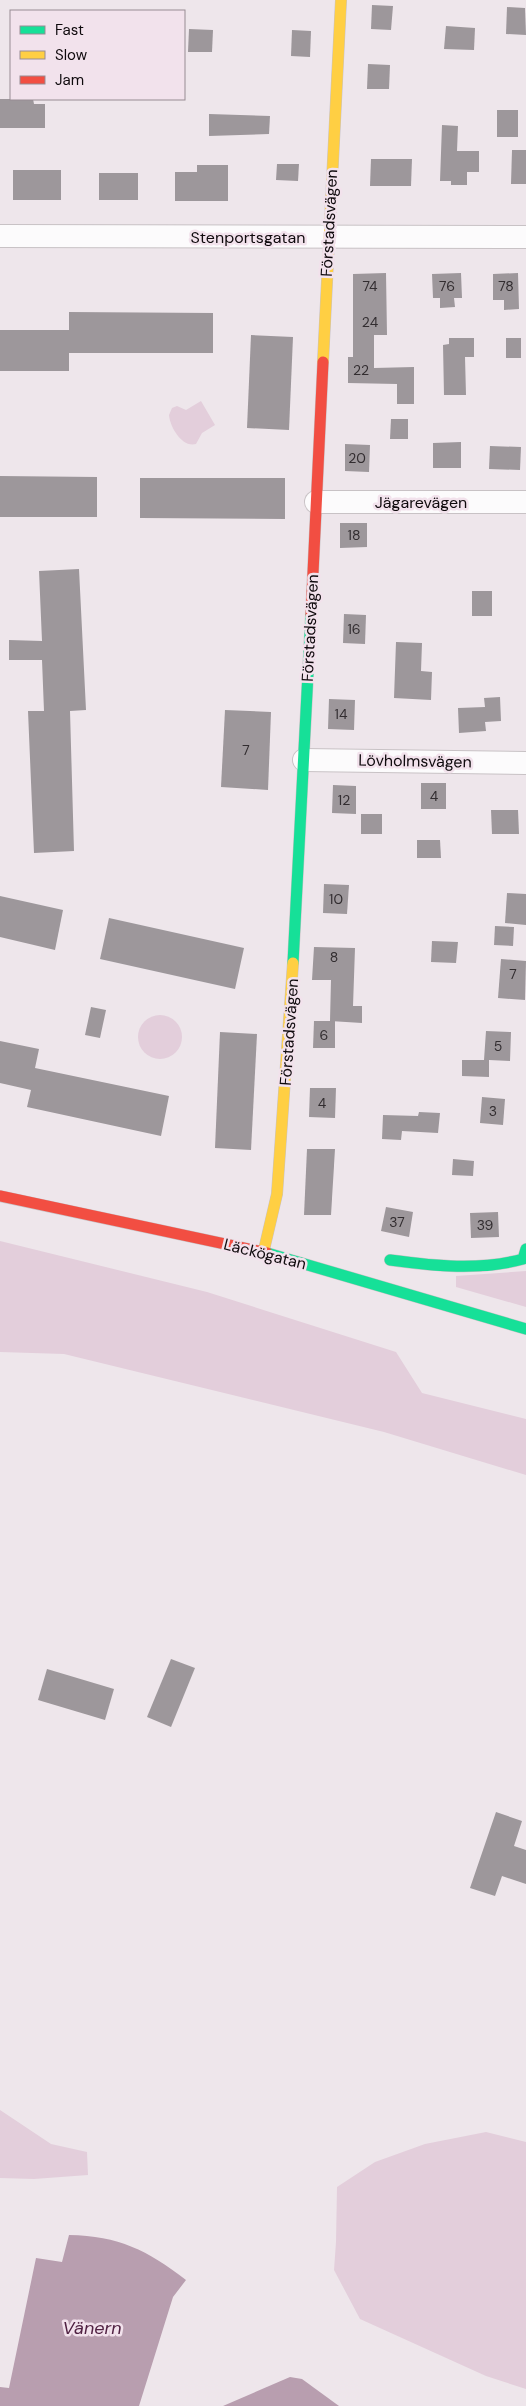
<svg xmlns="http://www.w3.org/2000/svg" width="526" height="2406" font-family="'DM Sans',sans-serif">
	<rect width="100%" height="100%" fill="#eee6eb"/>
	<g fill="#e3cedb">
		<path d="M201,401l14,24 -13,8 -6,11c-14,4 -26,-17 -27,-29l3,-7 5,-2 9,4z"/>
		<circle cx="160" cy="1037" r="22"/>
		<path d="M0,1241l207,51 189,60 26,41 104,26v56l-142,-43 -320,-78 -64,-2z"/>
		<path d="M526,1271v36l-70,-20v-11z"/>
		<path d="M0,2110l51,34 36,8 1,23 -54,4 -34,-1z"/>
		<path d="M486,2132l40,10v247l-40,-13 -126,-57 -26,-49 2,-28 1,-55 38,-25 50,-18z"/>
	</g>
	<g fill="#b89eaf">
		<path d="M69,2235c50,1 78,15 117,45l-13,17 -34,109h-139v-19l9,1 27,-130 26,4z"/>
		<path d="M290,2377l12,2 37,27h-116z"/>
	</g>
	<g fill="#9d979b">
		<path d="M372,5l21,1 -2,24 -20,-1z"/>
		<path d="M507,7l18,1 1,27 -20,-1z"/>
		<path d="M446,26l29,2 -1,22 -30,-1z"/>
		<path d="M189,29l24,1 -1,22h-24z"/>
		<path d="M292,30l19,1 -1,26 -19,-1z"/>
		<path d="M368,64l22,1 -1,24h-22z"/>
		<path d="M0,99h33l1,5h11v24h-45z"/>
		<rect x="497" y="110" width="21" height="27"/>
		<path d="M209,114l61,2 -1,18 -60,2z"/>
		<path d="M442,125l16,1 -1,25h22v21h-12v13h-16v-4h-11z"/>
		<path d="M512,150h14v34h-15z"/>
		<path d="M371,159h41l-1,27h-41z"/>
		<path d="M277,164h22l-1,17 -22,-1z"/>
		<path d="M197,165h31v36h-53v-29h22z"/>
		<rect x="13" y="170" width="48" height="30"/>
		<rect x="99" y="173" width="39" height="27"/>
		<path d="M386,273l1,62h-13v33l40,-1v37h-17v-20l-49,-1v-26h5v-83z"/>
		<path d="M461,273l1,25h-8l1,9 -15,1v-10h-7l-1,-24z"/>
		<path d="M518,273l1,36 -15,1v-10h-11v-26z"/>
		<path d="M69,312l144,1v40h-144v18h-69v-41h69z"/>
		<path d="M251,335l42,2 -4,93 -42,-2z"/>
		<path d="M449,338h25v19h-9l1,38h-22l-1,-50 6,-1z"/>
		<rect x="506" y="338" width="15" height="20"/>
		<path d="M391,419h17v20h-18z"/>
		<path d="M461,442v26h-28v-25z"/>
		<path d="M345,444l25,1 -1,27 -24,-1z"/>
		<path d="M490,446l31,1 -1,23 -31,-1z"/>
		<path d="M0,476l97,1v40h-97z"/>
		<path d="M140,478h145v41l-145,-1z"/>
		<path d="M340,523h27v24l-27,1z"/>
		<path d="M79,569l7,141 -16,1 4,140 -40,2 -6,-142h16l-2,-51h-33v-20l33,1 -3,-70z"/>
		<rect x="472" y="591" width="20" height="25"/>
		<path d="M344,614l22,1 -1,29 -22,-1z"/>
		<path d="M396,642l26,1 -1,28 11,1 -1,28 -37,-2z"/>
		<path d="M500,697l1,24 -16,1 1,9 -27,2 -1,-25 27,-1 -1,-9z"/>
		<path d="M329,699l26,1 -1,30 -26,-1z"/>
		<path d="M225,710l46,2 -3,78 -47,-3z"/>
		<rect x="421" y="783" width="25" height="26"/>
		<path d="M333,785l23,1v28l-24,-1z"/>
		<path d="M491,810h27l1,24h-27z"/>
		<rect x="361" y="814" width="21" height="20"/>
		<path d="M417,840h23l1,18h-24z"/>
		<path d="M324,884l25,1 -2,29 -24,-1z"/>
		<path d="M507,893l19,1v31l-21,-2z"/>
		<path d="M0,896l63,14 -8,40 -55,-13z"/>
		<path d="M109,918l135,30 -9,41 -135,-30z"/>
		<path d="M495,926l19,1 -1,19 -19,-1z"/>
		<path d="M432,941l26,1 -2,21 -25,-1z"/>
		<path d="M314,947l41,1 -2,58h9v17l-32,-2 1,-41h-19z"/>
		<path d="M501,959l25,2 -1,39 -27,-2z"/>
		<path d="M91,1007l15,3 -6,28 -15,-3z"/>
		<path d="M314,1021h21v27h-22z"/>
		<path d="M486,1031l25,1 -1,29 -21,-1v17l-27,-1v-16h22z"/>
		<path d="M220,1032l37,2 -6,116 -36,-2z"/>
		<path d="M0,1041l39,8 -4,19 134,28 -8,40 -134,-29 4,-17 -31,-7z"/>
		<path d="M310,1088h26l-1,30 -26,-1z"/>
		<path d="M482,1097l23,2 -2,26 -23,-2z"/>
		<path d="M419,1112l21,1 -2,20 -36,-2 -1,9 -19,-1 1,-24 35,1z"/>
		<path d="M307,1149h28l-4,66h-27z"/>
		<path d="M453,1159l21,2 -1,15 -21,-1z"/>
		<path d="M386,1207l27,5 -4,25 -28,-6z"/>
		<path d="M498,1212l1,25 -28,1 -1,-25z"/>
		<path d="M171,1659l24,9 -24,59 -24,-10z"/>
		<path d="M47,1669l67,20 -9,31 -67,-20z"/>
		<path d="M496,1812l26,9 -8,25 12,4v34l-24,-8 -7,20 -25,-8z"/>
	</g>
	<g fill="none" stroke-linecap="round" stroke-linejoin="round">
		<defs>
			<g id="street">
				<path d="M0,236l526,1"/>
				<path d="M316,502h210"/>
				<path d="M304,760l222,3"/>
			</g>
			<g id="fast">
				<path d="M293,963l18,-348"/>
				<path d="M267,1253l259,76"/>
				<path d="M390,1260c45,6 89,11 133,-1l3,-10"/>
			</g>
			<g id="slow">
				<path d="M323,362l18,-362"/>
				<path d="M263,1254l14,-60 16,-231"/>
			</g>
			<g id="jam">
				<path d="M311,615l12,-253"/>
				<path d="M0,1196l267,57"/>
			</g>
		</defs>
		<use href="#street" stroke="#c8c2c5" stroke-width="24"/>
		<use href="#fast" stroke="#c8c2c5" stroke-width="12"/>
		<use href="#slow" stroke="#c8c2c5" stroke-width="12"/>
		<use href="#jam" stroke="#c8c2c5" stroke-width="12"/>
		<use href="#street" stroke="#fcfbfc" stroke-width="22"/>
		<use href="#fast" stroke="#16e098" stroke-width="11"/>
		<use href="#slow" stroke="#ffcf43" stroke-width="11"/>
		<use href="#jam" stroke="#f24e42" stroke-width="11"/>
	</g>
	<g text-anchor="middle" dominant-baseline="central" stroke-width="5" stroke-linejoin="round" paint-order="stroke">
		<g font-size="14" fill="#322d30">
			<text x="370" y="286">74</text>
			<text x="447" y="286">76</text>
			<text x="506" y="286">78</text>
			<text x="370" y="322">24</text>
			<text x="361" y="370">22</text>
			<text x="357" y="458">20</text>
			<text x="354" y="535">18</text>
			<text x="354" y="629">16</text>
			<text x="341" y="714">14</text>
			<text x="246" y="750">7</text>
			<text x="434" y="796">4</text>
			<text x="344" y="800">12</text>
			<text x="336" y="899">10</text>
			<text x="334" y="957">8</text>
			<text x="513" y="974">7</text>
			<text x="324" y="1035">6</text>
			<text x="498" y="1046">5</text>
			<text x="322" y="1103">4</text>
			<text x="493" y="1111">3</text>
			<text x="397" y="1222">37</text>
			<text x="485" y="1225">39</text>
		</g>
		<g font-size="16" fill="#0f0a0d" stroke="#f2e2ec">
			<text transform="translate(329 223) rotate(-87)">Förstadsvägen</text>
			<text x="248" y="237">Stenportsgatan</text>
			<text x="421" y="502">Jägarevägen</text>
			<text transform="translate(310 628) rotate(-87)">Förstadsvägen</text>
			<text transform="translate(415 761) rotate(1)">Lövholmsvägen</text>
			<text transform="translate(289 1032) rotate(-86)">Förstadsvägen</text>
			<text transform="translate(265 1254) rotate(14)">Läckögatan</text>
		</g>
		<g font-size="18" font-style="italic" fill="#502142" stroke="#f2e2ec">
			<text x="92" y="2328">Vänern</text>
		</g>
	</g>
	<rect x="10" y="10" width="175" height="90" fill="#f2e2ec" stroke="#978c93"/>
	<rect x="20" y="26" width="25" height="8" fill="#16e098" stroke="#978c93"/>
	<text x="55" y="35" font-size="15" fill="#0f0a0d">Fast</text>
	<rect x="20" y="51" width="25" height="8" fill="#ffcf43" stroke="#978c93"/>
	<text x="55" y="60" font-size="15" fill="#0f0a0d">Slow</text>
	<rect x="20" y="76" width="25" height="8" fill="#f24e42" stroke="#978c93"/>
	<text x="55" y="85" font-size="15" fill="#0f0a0d">Jam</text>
</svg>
